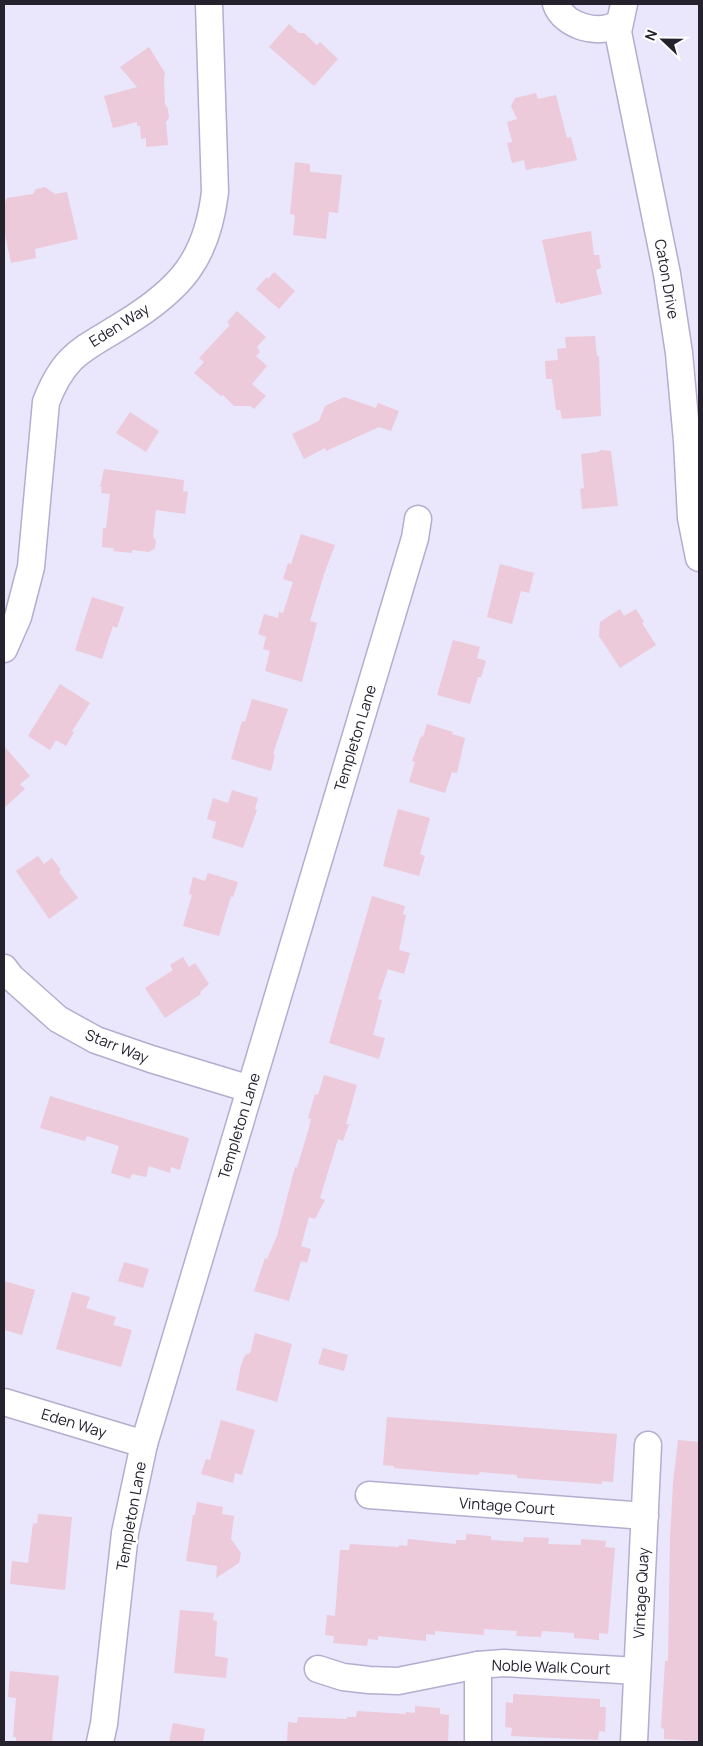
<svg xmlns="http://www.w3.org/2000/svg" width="703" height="1746" font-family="Manrope,sans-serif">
	<rect width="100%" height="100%" fill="#eae6fb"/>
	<g fill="#eccad9">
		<path d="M289,24l10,9h5l13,12 3,-3 18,17 -24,27 -45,-39z"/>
		<path d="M149,47l16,26 -1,6 1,25 3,5 1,9 -3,4 2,23 -22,2v-9l-5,1 -1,-13h-3v-4l-24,6 -9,-32 33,-9 -17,-20z"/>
		<path d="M536,93l2,6 18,-4 11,43 4,-1 6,23 -37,8v-1l-14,3 -2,-10 -12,3 -5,-20 5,-1 -5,-20 10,-3 -6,-13 4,-8z"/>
		<path d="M295,162l15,2v8l32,3 -4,38 -9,-1 -3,27 -33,-4 2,-20 -5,-1z"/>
		<path d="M45,187l10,7 12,-2 11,47 -43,10 1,9 -25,5 -7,-33v-26l3,-6 26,-4 3,-5z"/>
		<path d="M591,231l3,24h5l2,13 -5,2 6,24 -42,10v-2l-4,1 -14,-63z"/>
		<path d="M274,272l21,19 -16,18 -23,-20 11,-12 1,2z"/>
		<path d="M237,311l29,26 -9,10 3,5 -4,4 11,10 -15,18 14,12 -12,13 -4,-3h-16l-11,-11 -2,1 -27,-23 10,-11 -5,-4 31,-33 -3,-3z"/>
		<path d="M595,336l2,20h2l2,60 -39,3 -2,-9h-4l-4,-31h-6l-1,-18 13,-1 -1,-11 9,-1 -1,-11z"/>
		<path d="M344,397l32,11 2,-5 21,8 -8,20 -12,-4 -53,24 -1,-3 -21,11 -12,-25 27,-13 6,-15z"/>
		<path d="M130,412l29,19 -13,21 -30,-19z"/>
		<path d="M601,450l10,1 7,55 -36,3 -2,-20 4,-1 -3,-34 17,-2z"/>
		<path d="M104,469l80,11 -1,11 5,1 -3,22 -29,-4 -3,26 3,5 -1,7 -6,4 -17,-2v3l-19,-2 1,-3 -12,-1 1,-19h3l4,-34 -9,-1 1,-6h-2z"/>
		<path d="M301,534l34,11 -11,29 -14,47 7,2 -15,59 -37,-11 5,-20 -7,-2 3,-12 -8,-3 6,-20 14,4 1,-6 4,1 10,-31 -10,-3 5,-16 3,1z"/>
		<path d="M500,564l34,9 -5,20 -8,-2 -9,33 -25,-7z"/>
		<path d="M92,597l32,10 -7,21 -4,-2 -11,33 -27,-9z"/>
		<path d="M620,609l4,7 12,-7 8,13 -2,1 14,22 -36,23 -21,-32 1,-14z"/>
		<path d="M453,640l27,7 -3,11 9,3 -5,16h-3l-8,27 -33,-9z"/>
		<path d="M60,684l30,19 -18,28 2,1 -8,14 -10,-6 -6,10 -22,-14z"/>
		<path d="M252,699l36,10 -15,45 2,1 -4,16 -40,-12 11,-38 3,1z"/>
		<path d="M427,724l26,8 -1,2 13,4 -8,35 -5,-1 -7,21 -36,-11 6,-20 -3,-1 9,-25 2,1z"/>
		<path d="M4,746l26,30 -10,8 5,5 -21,19z"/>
		<path d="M232,790l26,8 -3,11 2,1 -14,38 -31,-10 4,-16 -9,-3 6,-21 15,5z"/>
		<path d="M398,809l32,9 -10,36 5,2 -6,20 -36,-10z"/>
		<path d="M38,856l6,8 8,-6 9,12 -2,2 19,26 -29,21 -33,-48z"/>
		<path d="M208,873l30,9 -5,15 -2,-1 -12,40 -36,-10 9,-31 -3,-1 4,-17 12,4z"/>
		<path d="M372,896l33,10 -2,8 3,1 -7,35 11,3 -6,21 -16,-5 -10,30 4,1 -9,35 12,3 -6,21 -50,-16z"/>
		<path d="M183,957l6,10 6,-4 14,21 -9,8 1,2 -36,24 -20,-30 28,-18 -3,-5z"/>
		<path d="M324,1075l33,10 -11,39h3l-6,17 -5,-2 -18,59 5,2 -10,19 -6,-2 -8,29 10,3 -4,14 -6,-2 -12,40 -35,-10 11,-33 2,1 10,-23 18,-69 2,1 11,-37 3,-12 -3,-1 7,-24 3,1z"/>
		<path d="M50,1096l139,42 -9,32 -9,-3 -1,6 -21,-7 -3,11 -14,-3 -2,5 -19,-6 8,-27 -32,-10 -2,5 -45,-13z"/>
		<path d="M124,1262l25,7 -6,19 -25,-7z"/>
		<path d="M4,1281l31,9 -13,45 -18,-5z"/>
		<path d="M72,1292l18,5 -4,11 30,9 -3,8 19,5 -11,37 -65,-18z"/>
		<path d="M255,1333l37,11 -15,58 -41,-12 5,-25 4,-10 5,-2z"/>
		<path d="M323,1348l25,7 -4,16 -26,-7z"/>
		<path d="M387,1417l230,17 -4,48 -11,-1v3l-42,-3 -43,-3v-3l-37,-3 -2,3 -27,-2 -57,-5v-2l-11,-1z"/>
		<path d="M221,1420l34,10 -13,45 -7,-2 -2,10 -32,-9 5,-15 4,1z"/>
		<path d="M678,1440l21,2v299l-35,-2v-10l-3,-1 4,-67h3l2,-122 3,-56z"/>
		<path d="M197,1502l26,5 -1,7 12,2 -3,23 10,14 -2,10 -23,15 1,-12 -31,-5 7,-46h2z"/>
		<path d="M38,1514l34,3 -7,73 -55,-6 2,-23 16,2 5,-40 4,1z"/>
		<path d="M466,1534l25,2v4l32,2 1,-5 25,1 -1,6 33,1v-6l25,2 -1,6 10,1 -7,86 -9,-1v7l-25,-2v-5l-32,-2 -1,6 -25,-1 1,-5 -33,-2v6l-49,-4v4l-9,-1v7l-48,-5v4l-10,-1 -1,7 -34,-3 1,-7 -9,-1 2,-20 8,1 5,-66h9l1,-6 49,3v-2l8,1 1,-7 48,5v-4h10z"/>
		<path d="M180,1610l34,3 -1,7 4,1 -2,35 13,2 -2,20 -52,-5z"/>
		<path d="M10,1671l49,5 -7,66h-36v-5h-3l3,-39 -8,-1z"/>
		<path d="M513,1694l87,5v8h6l-1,25 -6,-1 -1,9 -87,-4 1,-8 -7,-1 1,-25 7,1z"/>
		<path d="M415,1706l25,2v6l9,1 -1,27h-161l1,-20 9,1 1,-6 49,2v-2h9l1,-6 49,3v-2l9,1z"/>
		<path d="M173,1723l32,6 -2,13h-34z"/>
	</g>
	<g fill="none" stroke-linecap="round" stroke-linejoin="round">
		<defs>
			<g id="minor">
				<path d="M556,4c8,22 42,32 62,20"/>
				<path d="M624,4l-6,28 49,242 12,79 8,88 4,77 8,40"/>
				<path d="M4,649l14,-32 13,-50 15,-165c19,-49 37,-52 78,-78 57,-35 83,-65 91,-132l-6,-188"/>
				<path d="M4,968l7,9 47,42 38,21 55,19 99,30"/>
				<path d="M4,1402l140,42"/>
				<path d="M369,1495l276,21"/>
				<path d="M318,1669l25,8 26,3 29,1 80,-16 26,-2 133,8"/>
				<path d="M100,1742l4,-18 21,-191 19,-89 271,-906 3,-19"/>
				<path d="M478,1742v-77"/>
				<path d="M634,1742l14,-297"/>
			</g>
		</defs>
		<use href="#minor" stroke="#b5adcf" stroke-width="29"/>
		<use href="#minor" stroke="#fff" stroke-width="26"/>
	</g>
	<g text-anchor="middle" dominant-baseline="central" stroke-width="5" stroke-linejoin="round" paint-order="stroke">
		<g font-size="15" fill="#25222e" stroke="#fff">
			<text transform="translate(667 279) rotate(80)">Caton Drive</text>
			<text transform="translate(119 325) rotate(-32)">Eden Way</text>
			<text transform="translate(355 738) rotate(-73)">Templeton Lane</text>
			<text transform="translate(117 1046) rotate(22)">Starr Way</text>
			<text transform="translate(239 1126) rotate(-73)">Templeton Lane</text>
			<text transform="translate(74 1423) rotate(17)">Eden Way</text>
			<text transform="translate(507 1506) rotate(4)">Vintage Court</text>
			<text transform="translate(131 1516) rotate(-80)">Templeton Lane</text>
			<text transform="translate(641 1593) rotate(-87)">Vintage Quay</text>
			<text transform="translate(551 1667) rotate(2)">Noble Walk Court</text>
		</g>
	</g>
	<rect width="703" height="1746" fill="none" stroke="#25222e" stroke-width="10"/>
	<g transform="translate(663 40) rotate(292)" stroke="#ffffff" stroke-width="4" paint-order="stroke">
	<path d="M0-4L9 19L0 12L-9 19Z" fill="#25222e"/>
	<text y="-8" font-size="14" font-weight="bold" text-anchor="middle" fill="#25222e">N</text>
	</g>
</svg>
